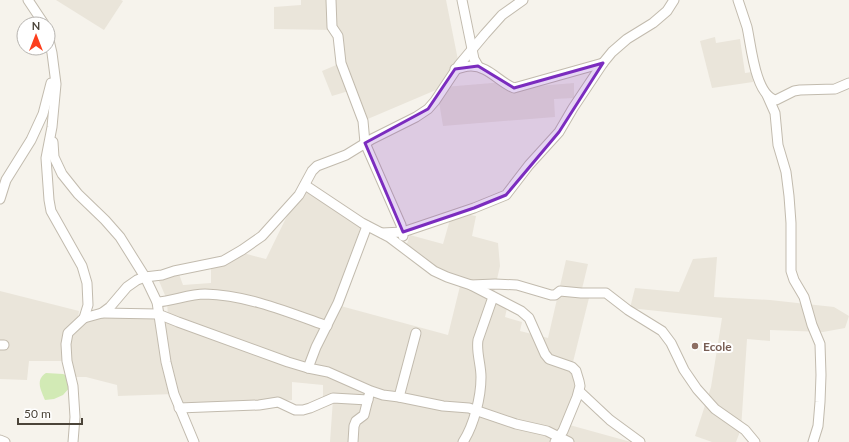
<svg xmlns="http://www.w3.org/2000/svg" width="849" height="442" font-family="Lato,sans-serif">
	<rect width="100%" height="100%" fill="#f6f3ec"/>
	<g fill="#eae5da">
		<path d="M56,0h65l2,1 -19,29z"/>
		<path d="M301,0h145l13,65 -15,22 60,-5 10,6 60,-5v15l-20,1 1,18 -112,9 -5,-30 5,-9 -80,34 -11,-31 -20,6 -10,-25 19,-8 -7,-33 -60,-1v-22l27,-2z"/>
		<path d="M715,37l1,6 24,-4 5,34 7,-1 1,10 -41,6 -12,-47z"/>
		<path d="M302,192l14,1 45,32 -24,80 111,30 13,-53 -56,-33 5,-14 33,9 8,-28 9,-3 16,3 -4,20 26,7 2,23 -7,31 15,7 -3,13 17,5 -2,9 28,7 18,-78 22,4 -7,29 9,1 -18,72 7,15 -13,43 65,18h-301l3,-43 -10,-1v-13l-31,-3v18l-33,5 -80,3 -5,-14 -56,2 -1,-11 -31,-8h-16l-3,-16h-38l-2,19 -27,-1v-88l79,20 -2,13 25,-11 66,5 -1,-18 -8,-19 20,-7 4,11 28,-2v-20l28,-11 27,7 19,-39z"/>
		<path d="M717,257l-3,40 56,3 64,7 15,9 -4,12 -22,4 -53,-2v11l-23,-2 -6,90 -5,13h-24l-17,-6 16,-49 11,-69 -92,-10 5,-20 44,4 14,-33z"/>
	</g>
	<path fill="#d2eab5" d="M46,373l17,1 7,3 1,9 -8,9 -9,4 -9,1c-4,-10 -10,-20 1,-27z"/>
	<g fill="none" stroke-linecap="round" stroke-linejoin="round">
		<defs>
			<g id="street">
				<path d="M28,0l16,24"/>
				<path d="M331,0l1,27 6,9 3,27 22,58 2,22 36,82 2,11"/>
				<path d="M462,0l10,49 2,10 4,7"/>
				<path d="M738,0c3,9 6,18 9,27 4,17 8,69 29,73l18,-9 6,-1 35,-1 14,-6"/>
				<path d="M48,36l4,17 4,31 -4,43 -6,31 3,42 2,11 31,55 5,17 1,22 -4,13 -16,15 -2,11 1,17 6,25 2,31 -2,25"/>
				<path d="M455,69c6,-1 11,-3 16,-3 17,0 28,16 43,22l89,-25"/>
				<path d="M767,95l8,18 3,32 8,27 3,24 2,27v48l3,9 10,17 8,28 8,19 1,31 -1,27 -2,24 -5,16"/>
				<path d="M53,142l1,15 8,17 16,20 27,26 15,17 25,40 12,25 9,60 8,32 20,48"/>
				<path d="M305,185l57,38 27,14 45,34 13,6 24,8 50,26 8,7 16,36 4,5 23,8 4,4 3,10 1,5 -3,11 -14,34 -8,11"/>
				<path d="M0,199l6,-19 25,-40 12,-26 8,-31"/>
				<path d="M382,233l21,-1 71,-24 32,-13 23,-30 30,-33 14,-24 30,-45 9,-11 15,-13 26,-16 14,-12 7,-11"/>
				<path d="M471,285l24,-1 22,1 34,10h4l5,-4 21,2h25l22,17 34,21 9,12 13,27 13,19 18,20 30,21 10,12"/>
				<path d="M157,302c16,-1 32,-8 48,-8 42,1 83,18 122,32"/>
				<path d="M102,313l56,1 20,8 110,40 20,6 20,4 43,19 12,4 16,2 44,9 26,2 47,16 31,7 22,11"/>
				<path d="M84,318l18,-5 8,-6 17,-20 10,-7 8,-3 17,-2 12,-4 49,-10 19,-11 20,-14 37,-41 13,-24 5,-5 29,-11 26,-16 44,-22 12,-8 7,-8 24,-36 26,-31 17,-19 21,-15"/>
				<path d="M0,345h4"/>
				<path d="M308,368l8,-21 22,-44 29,-77"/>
				<path d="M579,391l31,29 30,22"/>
				<path d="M399,397l17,-64"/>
				<path d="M179,408l80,-3 19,-3 17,8h8l7,-2 23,-10 35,2"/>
				<path d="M0,440l5,2"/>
				<path d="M353,442l1,-16 2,-5 8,-6 5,-20"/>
				<path d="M463,442c11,-17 18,-45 18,-65 0,-13 -5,-25 -3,-37l15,-43"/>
			</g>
		</defs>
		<use href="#street" stroke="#c2bbae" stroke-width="11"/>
		<use href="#street" stroke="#fff" stroke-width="9"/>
	</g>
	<path fill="#7b2cbf" fill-opacity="0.2" stroke="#7b2cbf" stroke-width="3" stroke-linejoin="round" d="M603,63l-44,69 -53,63 -32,13 -71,24 -38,-89 63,-34 27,-40 23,-3 36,22z"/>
	<circle fill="#8d6e63" stroke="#fff" stroke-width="1.5" cx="695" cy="346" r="4"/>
	<g text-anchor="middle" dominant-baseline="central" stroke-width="4" stroke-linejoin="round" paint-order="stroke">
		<g font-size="12" font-weight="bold" fill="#785e54" stroke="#fff" text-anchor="start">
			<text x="703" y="346">Ecole</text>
		</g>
	</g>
	<g transform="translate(36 36)"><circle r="19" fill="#ffffff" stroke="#b7b4b0"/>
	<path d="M0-3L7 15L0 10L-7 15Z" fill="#fc3f1d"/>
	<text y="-6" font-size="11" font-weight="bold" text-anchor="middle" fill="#4b4439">N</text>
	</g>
	<path d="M18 418v6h64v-6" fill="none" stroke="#4b4439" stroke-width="2"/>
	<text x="24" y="418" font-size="12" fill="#4b4439" stroke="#ffffff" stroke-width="3" paint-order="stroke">50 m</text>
</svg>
